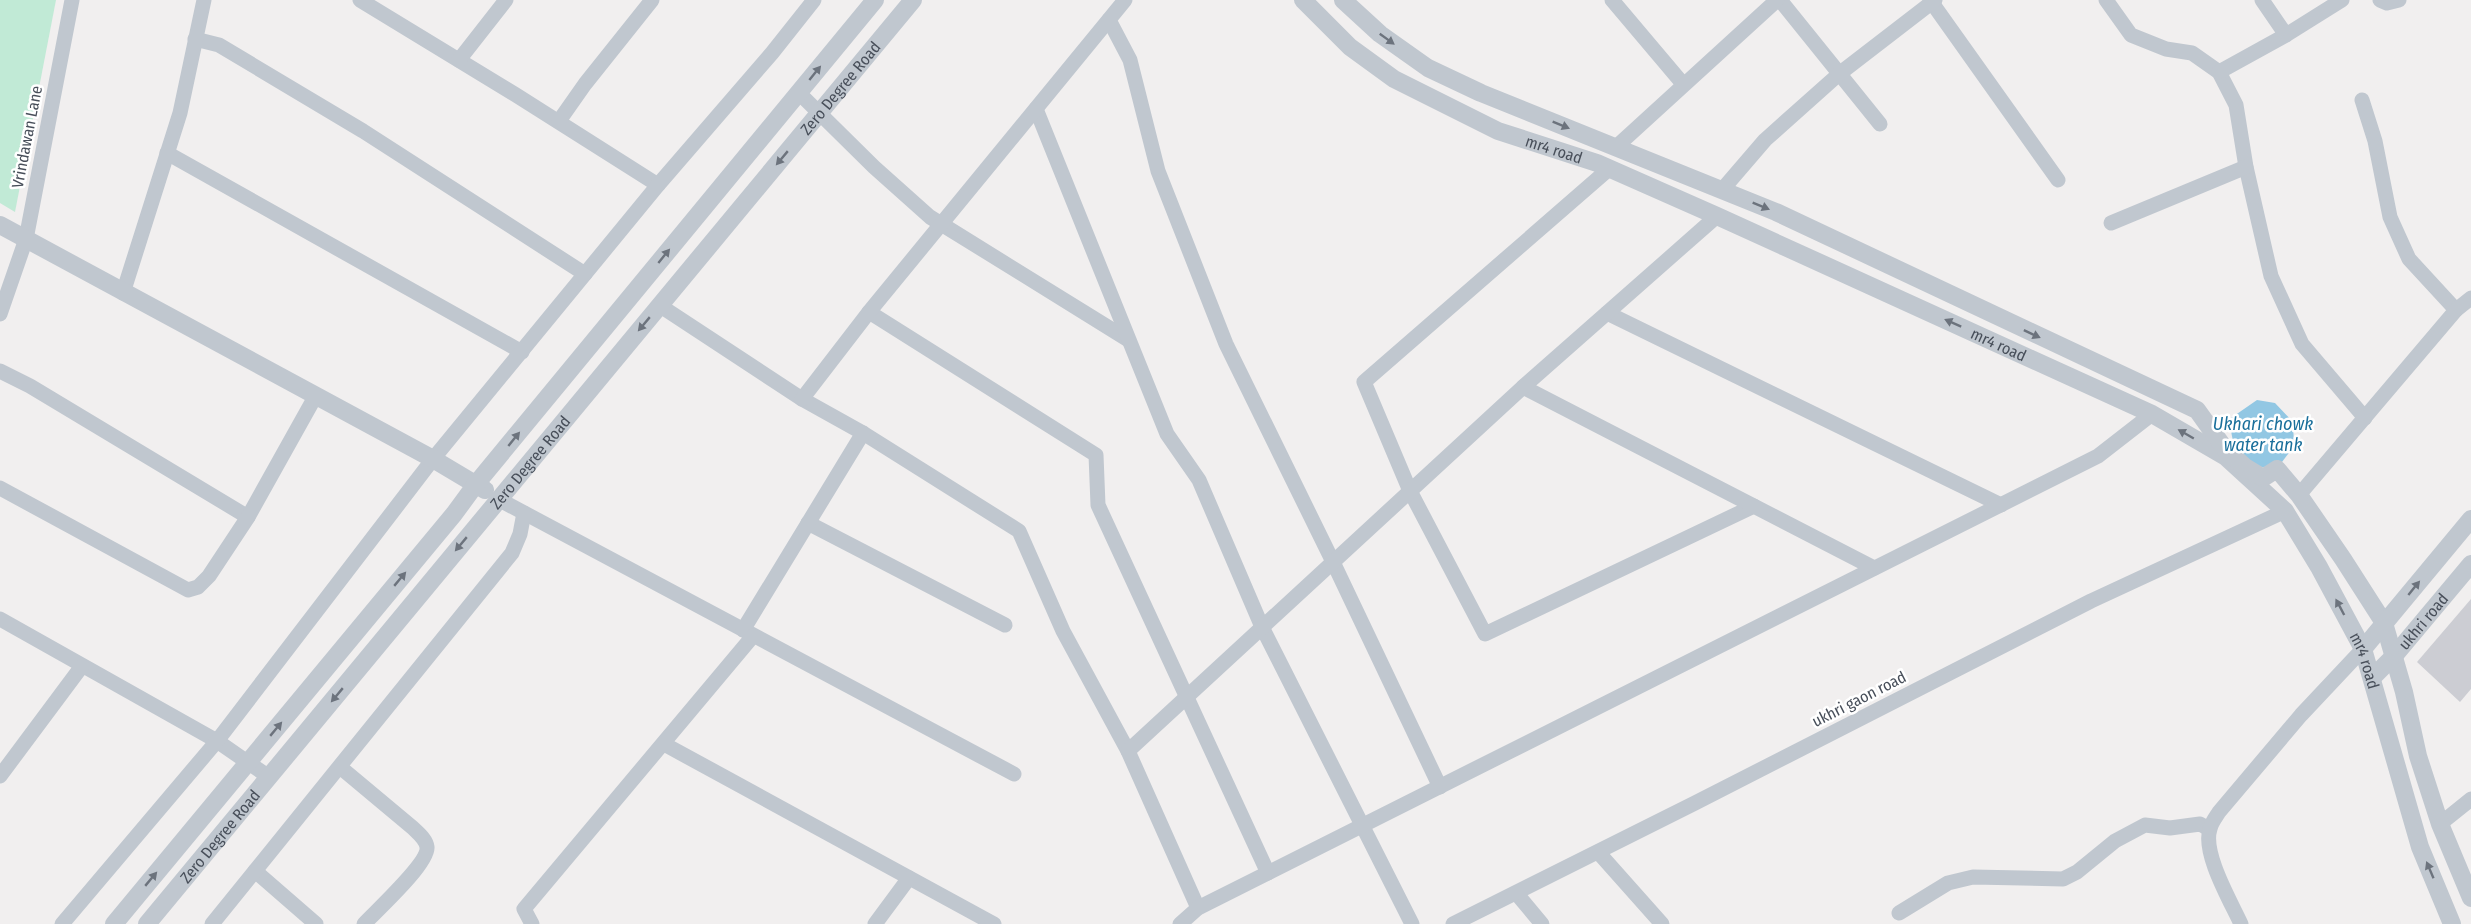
<svg xmlns="http://www.w3.org/2000/svg" width="2471" height="924" font-family="'Fira Sans Condensed',sans-serif">
	<rect width="100%" height="100%" fill="#f1efef"/>
	<path fill="#c1ead6" d="M0,0h56l-41,212 -15,-9z"/>
	<path fill="#92c7e3" d="M2257,400l18,3 18,19 1,24 -12,16c-5,2 -12,5 -18,5 -26,1 -35,-29 -33,-49z"/>
	<path fill="#cccdd3" d="M2471,599v90l-11,13 -43,-40z"/>
	<g fill="none" stroke-linecap="round" stroke-linejoin="round">
		<g stroke="#c0c7cf" stroke-width="15">
			<path d="M360,0l156,95 142,90"/>
			<path d="M1612,0l71,84"/>
			<path d="M1780,0l100,124"/>
			<path d="M1930,0l128,180"/>
			<path d="M2106,0l25,35 35,14 26,4 27,19 17,33 10,62 25,109 31,68 63,74"/>
			<path d="M2262,0l24,35"/>
			<path d="M2380,0l7,3 12,-3"/>
			<path d="M1109,20l21,40 28,111 68,173 107,218 107,225"/>
			<path d="M195,39l24,6 144,86 222,143"/>
			<path d="M459,60l47,-60"/>
			<path d="M2219,72l67,-37 56,-35"/>
			<path d="M799,93l75,74 56,50 197,122"/>
			<path d="M2362,100l13,41 15,76 19,42 47,51"/>
			<path d="M1036,109l131,325 32,46 63,147 150,297"/>
			<path d="M559,121l26,-37 67,-84"/>
			<path d="M1616,147l161,-147"/>
			<path d="M167,153l355,199"/>
			<path d="M1610,168l-246,214 46,109 75,143 269,-128"/>
			<path d="M1722,190l43,-50 74,-66 96,-74"/>
			<path d="M2111,223l135,-56"/>
			<path d="M123,293l57,-180 24,-113"/>
			<path d="M659,305l143,94 61,34 156,98 44,100 65,120 70,157"/>
			<path d="M869,312l227,143 2,50 170,368"/>
			<path d="M1607,313l394,192"/>
			<path d="M0,314l26,-75 46,-239"/>
			<path d="M0,371l30,15 218,131"/>
			<path d="M1523,387l351,181"/>
			<path d="M802,399l67,-87 256,-312"/>
			<path d="M0,488l188,102 10,-3 11,-11 39,-59 67,-120"/>
			<path d="M2299,495l157,-185 15,-12"/>
			<path d="M498,499l516,275"/>
			<path d="M808,523l197,102"/>
			<path d="M0,619l217,122 52,36"/>
			<path d="M743,630l120,-197"/>
			<path d="M664,744l330,180"/>
			<path d="M1128,751l395,-364 194,-171"/>
			<path d="M340,767l73,61c5,5 13,11 14,19 2,16 -51,64 -63,77"/>
			<path d="M0,776l82,-110"/>
			<path d="M2440,824l31,-25"/>
			<path d="M1598,852l64,72"/>
			<path d="M255,871l61,53"/>
			<path d="M1516,893l26,31"/>
			<path d="M1899,913l49,-30 25,-6 90,2 14,-7 38,-31 30,-16 25,3 30,-4 9,5"/>
			<path d="M62,924l155,-183 216,-282 225,-274 114,-132 42,-53"/>
			<path d="M212,924l300,-371 8,-19 4,-21"/>
			<path d="M532,924l-8,-15 229,-273"/>
			<path d="M875,924l34,-46"/>
			<path d="M1180,924l18,-16 900,-452 54,-42"/>
			<path d="M1453,924l242,-121 396,-202 194,-90"/>
			<path d="M2241,924c-10,-22 -39,-71 -31,-95 1,-6 6,-12 9,-17l82,-97 62,-66"/>
		</g>
		<g stroke="#c0c7cf" stroke-width="18">
			<path id="s1" d="M1303,0l47,47 44,32 104,52 99,32 120,53 435,198 74,43 59,54 34,56 44,82 57,198 32,77"/>
			<path d="M1343,0l37,34 48,34 53,25 295,119 421,198 28,39 20,18 18,11 14,-9 22,26 44,64 41,64 20,69 14,64 22,68 31,74"/>
			<path d="M0,225l433,234 52,31"/>
			<path d="M2363,649l108,-130"/>
			<path id="s2" d="M2373,677l21,-21 77,-92"/>
			<path d="M114,924l340,-410 22,-30 399,-484"/>
			<path id="s3" d="M147,924l766,-924"/>
		</g>
	</g>
	<defs><path id="oneway-solid" d="M-6-.8H1V-3.2L6.5 0L1 3.2V.8H-6Z" transform="scale(1.5)"/></defs>
	<g fill="#6c737d">
		<use href="#oneway-solid" transform="translate(1387 39) rotate(36)"/>
		<use href="#oneway-solid" transform="translate(815 73) rotate(-51)"/>
		<use href="#oneway-solid" transform="translate(1561 125) rotate(22)"/>
		<use href="#oneway-solid" transform="translate(782 158) rotate(130)"/>
		<use href="#oneway-solid" transform="translate(1761 206) rotate(22)"/>
		<use href="#oneway-solid" transform="translate(664 256) rotate(-51)"/>
		<use href="#oneway-solid" transform="translate(1953 323) rotate(-156)"/>
		<use href="#oneway-solid" transform="translate(644 324) rotate(130)"/>
		<use href="#oneway-solid" transform="translate(2032 334) rotate(25)"/>
		<use href="#oneway-solid" transform="translate(2186 434) rotate(-150)"/>
		<use href="#oneway-solid" transform="translate(514 439) rotate(-51)"/>
		<use href="#oneway-solid" transform="translate(461 544) rotate(130)"/>
		<use href="#oneway-solid" transform="translate(400 579) rotate(-50)"/>
		<use href="#oneway-solid" transform="translate(2414 588) rotate(-51)"/>
		<use href="#oneway-solid" transform="translate(2340 607) rotate(-118)"/>
		<use href="#oneway-solid" transform="translate(337 695) rotate(130)"/>
		<use href="#oneway-solid" transform="translate(276 729) rotate(-50)"/>
		<use href="#oneway-solid" transform="translate(2430 870) rotate(-113)"/>
		<use href="#oneway-solid" transform="translate(151 879) rotate(-50)"/>
	</g>
	<g text-anchor="middle" dominant-baseline="central" stroke-width="5" stroke-linejoin="round" paint-order="stroke">
		<g font-size="16" fill="#484f5a" stroke="#fff">
			<text stroke="none"><textPath href="#s3" startOffset="1086">Zero Degree Road</textPath></text>
			<text transform="translate(27 137) rotate(-79)">Vrindawan Lane</text>
			<text stroke="none"><textPath href="#s1" startOffset="296">mr4 road</textPath></text>
			<text stroke="none"><textPath href="#s1" startOffset="782">mr4 road</textPath></text>
			<text stroke="none"><textPath href="#s3" startOffset="600">Zero Degree Road</textPath></text>
			<text stroke="none"><textPath href="#s2" startOffset="75">ukhri road</textPath></text>
			<text stroke="none"><textPath href="#s1" startOffset="1286">mr4 road</textPath></text>
			<text transform="translate(1859 699) rotate(-27)">ukhri gaon road</text>
			<text stroke="none"><textPath href="#s3" startOffset="114">Zero Degree Road</textPath></text>
		</g>
		<g font-size="18" font-style="italic" fill="#1a6f9b" stroke="#fff">
			<text x="2263" y="424">Ukhari chowk<tspan x="2263" dy="21">water tank</tspan></text>
		</g>
	</g>
</svg>
